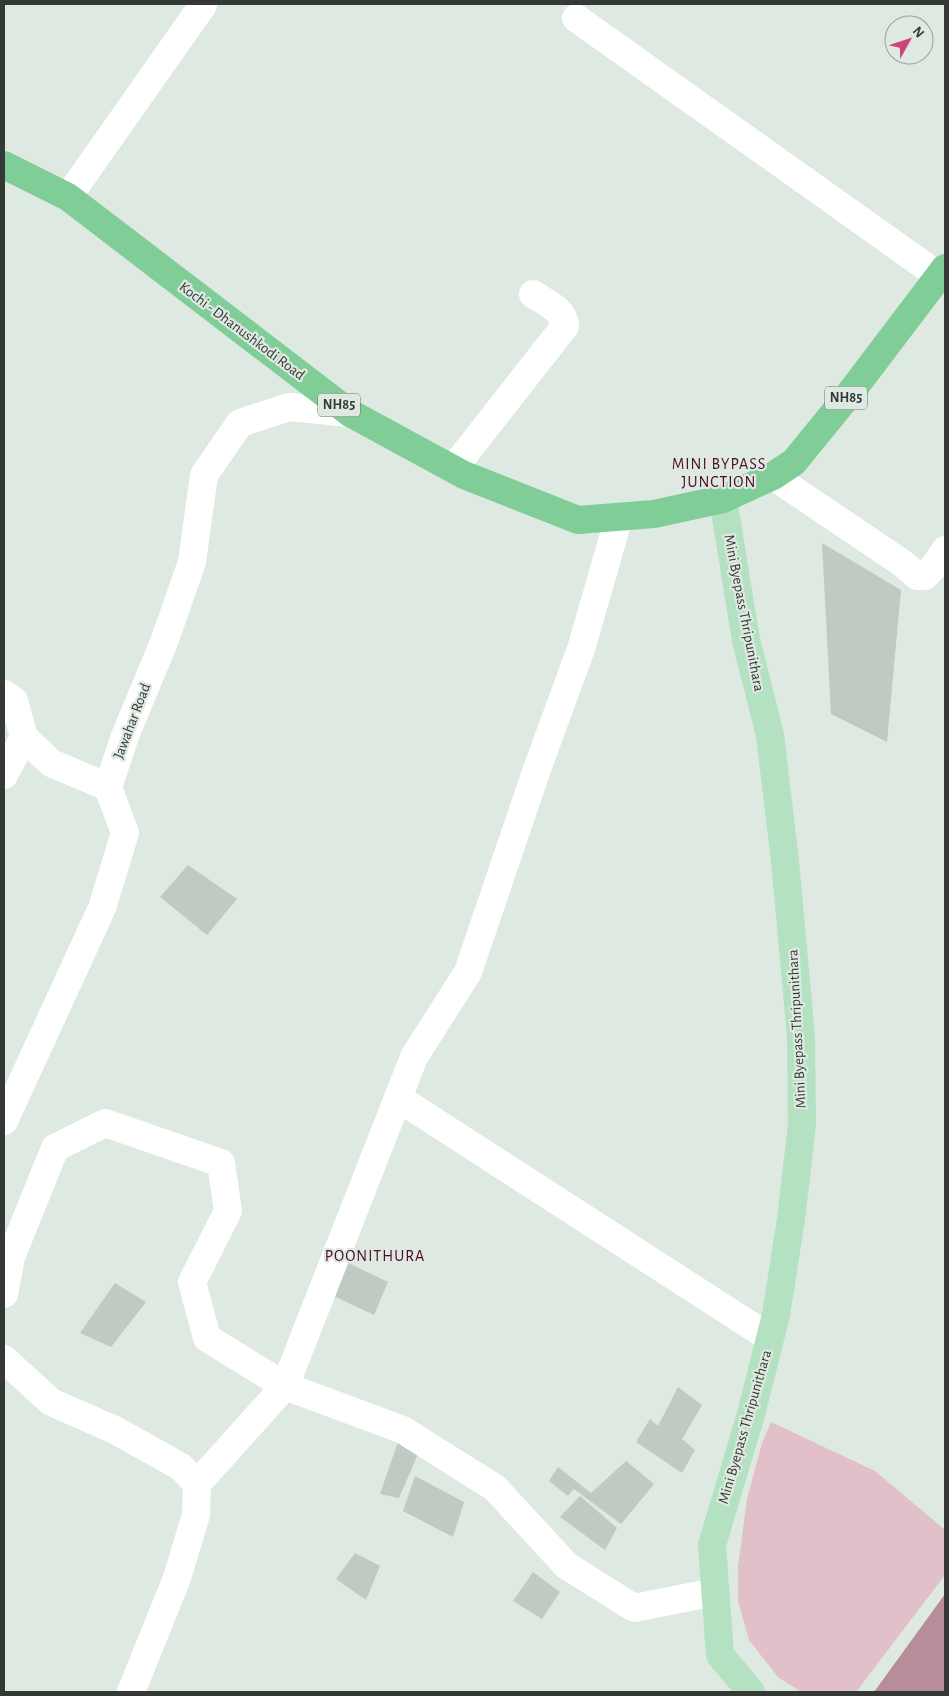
<svg xmlns="http://www.w3.org/2000/svg" width="949" height="1696" font-family="'Alegreya Sans',sans-serif">
	<rect width="100%" height="100%" fill="#dee9e1"/>
	<path fill="#e1c0c9" d="M771,1422l104,49 70,59v45l-89,117h-55l-23,-15 -29,-37 -11,-39v-34l9,-68 15,-56z"/>
	<path fill="#b88d99" d="M945,1594v98h-71z"/>
	<g fill="#c0cac2">
		<path d="M822,543l79,47 -14,152 -56,-28z"/>
		<path d="M188,865l49,34 -30,36 -47,-38z"/>
		<path d="M342,1260l46,22 -14,33 -49,-23z"/>
		<path d="M115,1283l31,19 -35,45 -31,-14z"/>
		<path d="M678,1387l24,18 -20,34 13,11 -13,23 -46,-31 14,-23 8,7z"/>
		<path d="M399,1439l19,15 -19,44 -19,-4z"/>
		<path d="M626,1461l28,23 -33,40 -47,-35 -6,7 -19,-15 9,-14 33,26z"/>
		<path d="M415,1476l49,26 -11,35 -50,-26z"/>
		<path d="M580,1496l37,32 -12,22 -45,-33z"/>
		<path d="M355,1553l25,13 -14,34 -30,-21z"/>
		<path d="M533,1572l27,20 -18,27 -29,-18z"/>
	</g>
	<g fill="none" stroke-linecap="round" stroke-linejoin="round">
		<g stroke="#fff" stroke-width="28">
			<path d="M576,18l363,258"/>
			<path d="M68,197l135,-192"/>
			<path d="M453,469l112,-143c0,-16 -20,-24 -32,-32"/>
			<path d="M773,476l129,87 15,13h8l12,-13 8,-13"/>
			<path d="M4,694l10,7 10,36 27,26 57,24"/>
			<path d="M4,775l20,-38"/>
			<path d="M398,1098l372,240"/>
			<path d="M4,1121l98,-213 23,-75 -17,-46 17,-51 39,-94 28,-80 12,-87 36,-52 49,-16 61,6"/>
			<path d="M4,1294l7,-37 44,-109 50,-25 116,40 7,48 -36,71 15,56 78,48 118,44 92,58 72,78 67,42 81,-16"/>
			<path d="M4,1359l47,43 64,28 66,37 16,17 -1,31 -19,63 -46,114"/>
			<path d="M197,1484l88,-98 129,-329 54,-85 69,-203 44,-120 38,-132"/>
		</g>
		<path stroke="#b3e1c1" stroke-width="28" d="M723,499l23,141 24,95 15,126 16,175 1,89 -11,94 -15,96 -25,99 -39,131 8,110 31,37"/>
		<path stroke="#81cd98" stroke-width="28" d="M4,165l64,32 282,216 114,62 114,45 76,-6 69,-15 50,-23 21,-14 57,-70 94,-124"/>
	</g>
	<g text-anchor="middle" dominant-baseline="central" stroke-width="4.5" stroke-linejoin="round" paint-order="stroke">
		<g fill="#dee9e1" stroke="#686e69" stroke-width="1">
			<rect x="825" y="386.5" width="42" height="23" rx="4"/>
			<rect x="318" y="393.5" width="42" height="23" rx="4"/>
		</g>
		<g font-size="14" font-weight="bold" fill="#353936">
			<text x="846" y="398">NH85</text>
			<text x="339" y="405">NH85</text>
		</g>
		<g font-size="15" fill="#353936" stroke="#dee9e1">
			<text transform="translate(242 331) rotate(37)">Kochi - Dhanushkodi Road</text>
			<text transform="translate(744 613) rotate(79)">Mini Byepass Thripunithara</text>
			<text transform="translate(132 721) rotate(-69)">Jawahar Road</text>
			<text transform="translate(797 1029) rotate(-93)">Mini Byepass Thripunithara</text>
			<text transform="translate(745 1427) rotate(-74)">Mini Byepass Thripunithara</text>
		</g>
		<g font-size="16" letter-spacing="1" fill="#4e0b29" stroke="#dee9e1">
			<text x="719" y="464">MINI BYPASS<tspan x="719" dy="18">JUNCTION</tspan></text>
			<text x="375" y="1256">POONITHURA</text>
		</g>
	</g>
	<rect width="949" height="1696" fill="none" stroke="#353936" stroke-width="10"/>
	<g transform="translate(909 40) rotate(50)"><circle r="24" fill="#dee9e1" stroke="#9aa39d"/>
	<path d="M0-4L9 19L0 12L-9 19Z" fill="#cd437b"/>
	<text y="-8" font-size="14" font-weight="bold" text-anchor="middle" fill="#353936">N</text>
	</g>
</svg>
